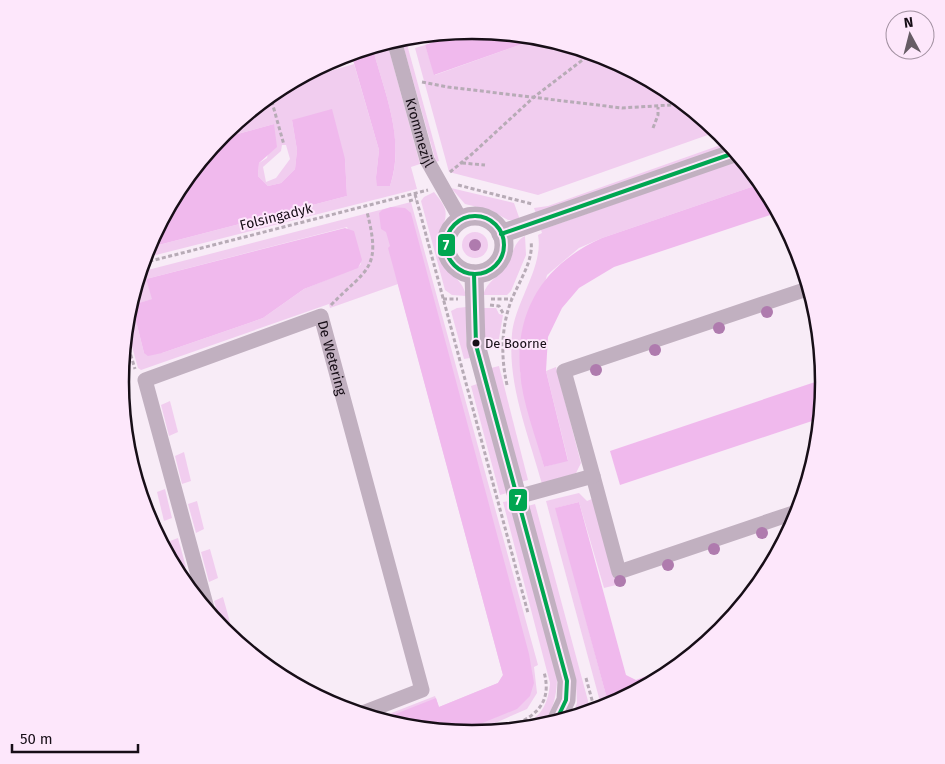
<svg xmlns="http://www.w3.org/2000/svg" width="945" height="764" font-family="'Fira Sans',sans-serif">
	<rect width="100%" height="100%" fill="#f8ecf7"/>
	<g fill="#f1cdef" fill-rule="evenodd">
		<path d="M405,37l34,124 -3,1 -35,-124z"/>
		<path d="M542,37l65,20 61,32 51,42 -181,64 -89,-23 -34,-124 10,-3 10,30z"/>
		<path d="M387,42l33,122 -9,3 6,22 -273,69 3,-10 200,-52 -2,-37 -53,-39 5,30 -2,19 -14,14 -13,3 -10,-10 1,-13 8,-5 7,-34 -55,15 58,-50 9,-5 68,-20 25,86 -3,27 14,9c16,-46 -6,-95 -18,-140zM282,145h4l4,14 -14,19 -10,4 -3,-15 18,-16z"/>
		<path d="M729,142l2,3 -195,69 -2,-6 14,-2z"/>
		<path d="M742,159l21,24 -161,55 -23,10 -32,27 -27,97 24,95 24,-7 -22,-89 10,-4 25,96 -5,10 -34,11c-13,-48 -35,-100 -30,-150 3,-32 32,-68 26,-99l4,-2 -1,-3z"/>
		<path d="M451,188l63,15 6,17h-12l-18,-10 -25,-6z"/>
		<path d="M434,192c4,5 9,11 11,17 4,14 -11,28 -6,45 4,18 24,23 27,42l-14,-1 -7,-5 -24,-89 3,-4z"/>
		<path d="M411,202l127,463 -4,2 3,26 -10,16 -57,25 -29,-3 72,-33 -112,-415 105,391 -2,8 -106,44 -22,-7 59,-23 4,11 59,-24 5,-8 -105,-391 -68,24 -1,-4 -188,66 -3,-2 -12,-43 1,-12 13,-41zM347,227l14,37 -3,3 -54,22 -41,29 -11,4 -90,31h-18l-12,-48 21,-6 -7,-20z"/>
		<circle cx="475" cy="245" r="13"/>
		<path d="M525,236l1,19 -15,36 -4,4h-24c4,-14 16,-18 24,-30 7,-11 6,-23 18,-29z"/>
		<path d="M466,307v32l4,19 -6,1 -13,-48 6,-3z"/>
		<path d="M482,308h14l3,6 4,1 -4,24 -14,4z"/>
		<path d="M499,366l29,114 -7,2 -30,-114z"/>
		<path d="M477,384l30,109 -7,2 -29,-109z"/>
		<path d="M170,401l8,31 -9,4 -8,-31z"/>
		<path d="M184,452l7,29 -9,3 -7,-28z"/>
		<path d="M165,489l7,29 -8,3 -7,-29z"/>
		<path d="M579,493l8,8 5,-2 24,86 -12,3 -25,-86 -23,6 53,198 -7,3 -56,-208z"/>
		<path d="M197,501l7,28 -8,4 -8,-29z"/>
		<path d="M509,501l48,177c0,17 -5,45 -24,50 -7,2 -14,1 -20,2 24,-9 35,-21 37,-47l-47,-181z"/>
		<path d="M535,504l56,208 -19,6 5,-15 -1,-19 -48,-178z"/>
		<path d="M178,538l8,29 -9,3 -7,-29z"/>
		<path d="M210,549l8,29 -9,4 -8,-30z"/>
		<path d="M223,597l8,29 -9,3 -8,-28z"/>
	</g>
	<g fill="#f0b9ed">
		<path d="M473,30l68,7h1l-108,38 -9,-30 39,-14z"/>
		<path d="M372,46c12,45 34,94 18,140h-13l-1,-9 3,-27 -28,-97z"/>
		<path d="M332,109l13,50 2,37 -200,52 33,-62 39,-47 55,-15 3,23 -18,16 -1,13 10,10 13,-3 14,-14 2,-19 -5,-30z"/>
		<path d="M763,183l16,29 -165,55 -35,21 -17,20 -14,29 -2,34 22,90 -24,6c-8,-31 -22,-64 -24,-96 -5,-63 26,-108 82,-133z"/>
		<path d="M391,207l14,1 6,5 118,441 5,29 -4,13 -13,13 -59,24 -54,-6 -24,-7 56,-22 3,9 59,-24 5,-8 -115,-427 2,-2 -4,-14 -5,-3 -2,-16 3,-3z"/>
		<path d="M345,228l9,3 8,29 -4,8 -54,21 -41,29 -11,4 -90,31 -14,3 -4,-3 -12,-48 20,-6 -6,-20z"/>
		<path d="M824,379l-3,39 -201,67 -10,-34z"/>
		<path d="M579,502l47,173 10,5 49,-19 -17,14 -59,31 -54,-198z"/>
	</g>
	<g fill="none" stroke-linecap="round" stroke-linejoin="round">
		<g stroke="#b7abb6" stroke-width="3" stroke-dasharray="4 2.5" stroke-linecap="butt">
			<path d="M422,82l26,5 174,21 65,-4"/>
			<path d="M270,95l14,50"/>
			<path d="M653,128l5,-13v-8"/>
			<path d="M462,163l23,2"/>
			<path d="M450,172l22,-18 62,-57 59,-45"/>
			<path d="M458,185l74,19"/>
			<path d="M415,194l113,419"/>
			<path d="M409,201l7,-2"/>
			<path d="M143,263l285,-73"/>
			<path d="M443,299h15"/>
			<path d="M491,299h21"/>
			<path d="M331,305c36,-37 51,-35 36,-93"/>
			<path d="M490,305l9,1 4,7"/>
			<path d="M125,336l10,33"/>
			<path d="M507,385c-6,-27 -6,-55 3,-81 7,-20 24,-42 21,-63"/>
			<path d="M586,678l9,33"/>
			<path d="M500,731c29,-11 54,-23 44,-59"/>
		</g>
		<g stroke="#c1b0c0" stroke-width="15">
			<path id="s1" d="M394,40l33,120 34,60"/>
			<path d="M593,476l26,96 180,-61"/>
			<path d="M517,497l76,-21 -29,-105 246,-83"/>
			<path id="s2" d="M208,612l-63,-232 176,-64 101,374 -62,24"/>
		</g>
		<g stroke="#c1b0c0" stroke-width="19">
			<circle cx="475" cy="245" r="29"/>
			<path d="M501,234l236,-82"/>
			<path d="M474,274l2,71 91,336 -1,19 -11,23"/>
		</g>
		<defs>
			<g id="bus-1">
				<circle cx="475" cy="245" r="29"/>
				<path d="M501,234l236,-82"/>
				<path d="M474,274l2,71 91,336 -1,19 -11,23"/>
			</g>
		</defs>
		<use href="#bus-1" stroke="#fde7fb" stroke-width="8"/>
		<use href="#bus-1" stroke="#00a651" stroke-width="4"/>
	</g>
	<g fill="#af7bae">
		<circle cx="475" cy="245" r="6"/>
		<circle cx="767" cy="312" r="6"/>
		<circle cx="719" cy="328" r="6"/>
		<circle cx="655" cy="350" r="6"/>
		<circle cx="596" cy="370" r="6"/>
		<circle cx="762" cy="533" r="6"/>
		<circle cx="714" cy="549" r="6"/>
		<circle cx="668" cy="565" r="6"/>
		<circle cx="620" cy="581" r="6"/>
	</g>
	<circle fill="#170e17" stroke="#fde7fb" stroke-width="2" cx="476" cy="343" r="4.5"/>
	<g text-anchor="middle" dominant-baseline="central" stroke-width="4" stroke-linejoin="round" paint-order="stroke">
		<g font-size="13" fill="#170e17" stroke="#fde7fb" text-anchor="start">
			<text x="485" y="343">De Boorne</text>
		</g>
		<g font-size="14" fill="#170e17" stroke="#fde7fb">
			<text stroke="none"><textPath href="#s1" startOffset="96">Krommezijl</textPath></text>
			<text transform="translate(276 217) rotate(-14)">Folsingadyk</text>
			<text stroke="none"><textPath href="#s2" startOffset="471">De Wetering</textPath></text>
		</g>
	</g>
	<path d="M0 0H945V764H0ZM129 382a343 343 0 1 1 686 0a343 343 0 1 1-686 0Z" fill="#fde7fb" fill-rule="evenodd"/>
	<path fill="none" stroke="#170e17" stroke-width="2.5" d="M129 382a343 343 0 1 1 686 0a343 343 0 1 1-686 0Z"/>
	<g stroke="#fde7fb" stroke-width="2">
		<rect x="437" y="233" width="19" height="24" rx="5" fill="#00a651"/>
		<rect x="508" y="488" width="20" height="24" rx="5" fill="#00a651"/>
	</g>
	<g font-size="14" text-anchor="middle" font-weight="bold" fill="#fff">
		<text x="446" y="250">7</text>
		<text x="518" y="505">7</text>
	</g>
	<g transform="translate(910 35) rotate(353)"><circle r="24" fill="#fde7fb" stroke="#a190a0"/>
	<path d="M0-4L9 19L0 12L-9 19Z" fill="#665c65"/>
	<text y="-8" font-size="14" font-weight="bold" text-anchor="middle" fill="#170e17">N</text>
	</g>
	<path d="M12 744v8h126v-8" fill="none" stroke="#170e17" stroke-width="2.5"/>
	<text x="20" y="744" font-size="15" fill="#170e17" stroke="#fde7fb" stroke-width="4" paint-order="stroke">50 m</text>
</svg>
